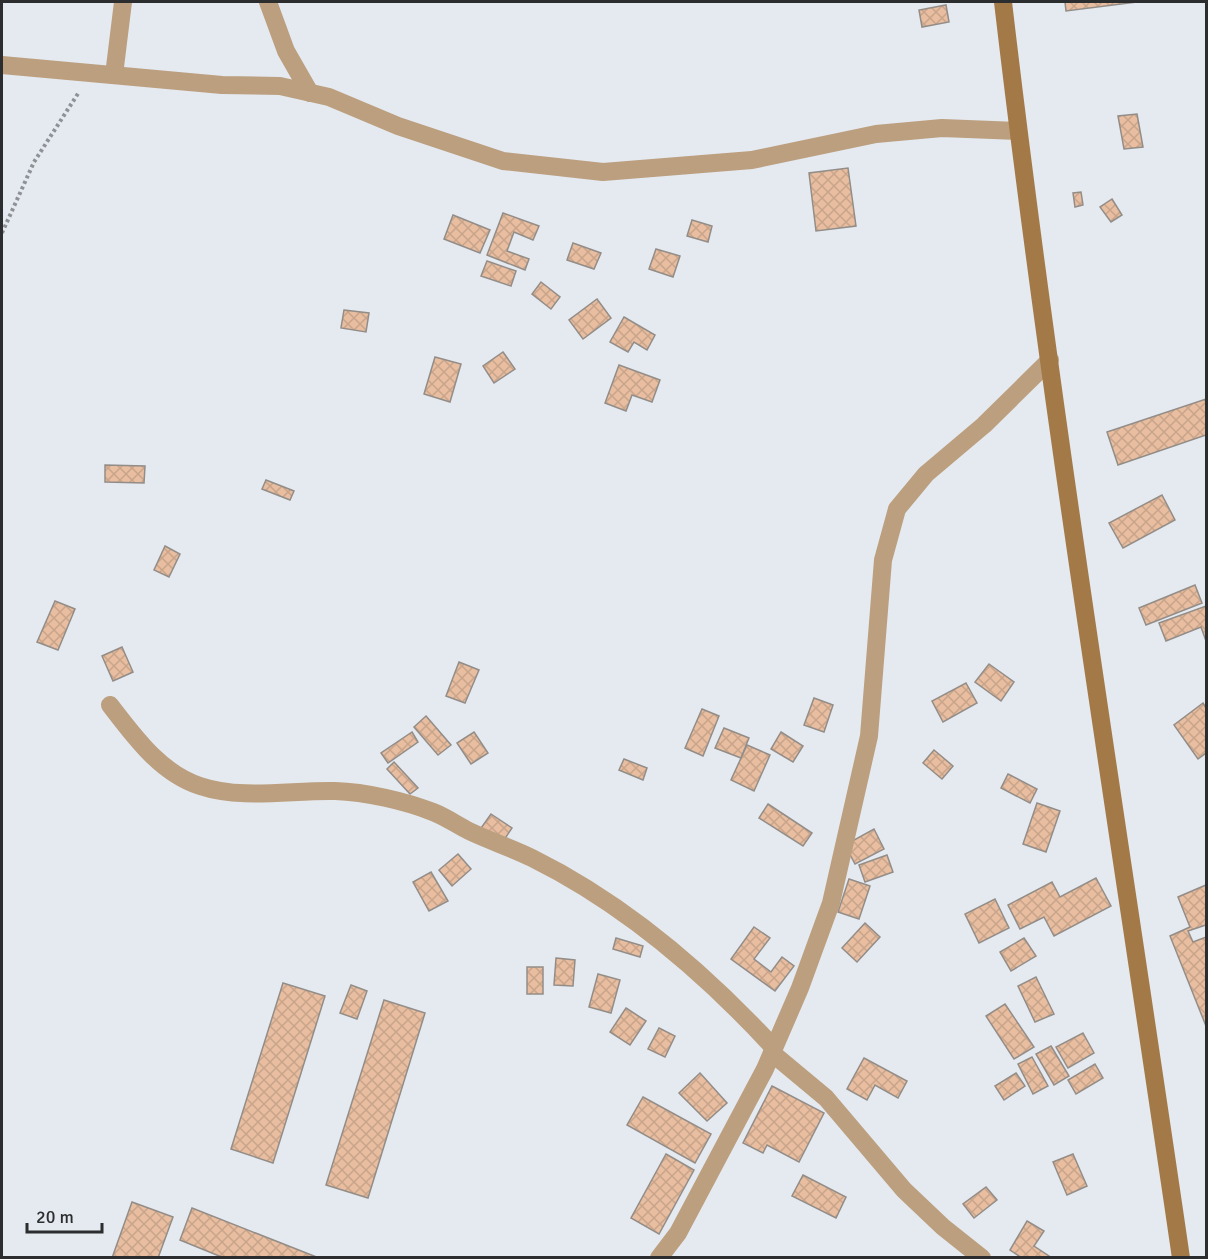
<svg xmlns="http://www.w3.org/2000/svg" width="1208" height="1259" font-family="Signika,sans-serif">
	<defs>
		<pattern id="building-cross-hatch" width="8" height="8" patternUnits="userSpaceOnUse" patternTransform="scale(1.5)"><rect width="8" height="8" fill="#e9bea0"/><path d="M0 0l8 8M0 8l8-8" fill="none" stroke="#c8a48a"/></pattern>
	</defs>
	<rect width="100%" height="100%" fill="#e5e9f0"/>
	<g fill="url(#building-cross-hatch)" stroke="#938d88" stroke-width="1.5">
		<path d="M1065,2h72l-71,9z"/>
		<path d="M946,5l3,17 -27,5 -3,-17z"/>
		<path d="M1137,114l6,33 -19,2 -6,-33z"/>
		<path d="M848,168l8,58 -40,5 -7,-58z"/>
		<path d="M1081,192l2,13 -8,2 -2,-14z"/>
		<path d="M1112,199l10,16 -11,7 -11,-15z"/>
		<path d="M503,213l36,13 -6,14 -19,-8 -7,19 22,8 -4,11 -38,-15z"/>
		<path d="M453,215l37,15 -10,23 -36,-14z"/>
		<path d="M692,220l20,6 -4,16 -21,-6z"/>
		<path d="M573,243l28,10 -7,16 -27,-9z"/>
		<path d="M656,249l24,7 -7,21 -24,-8z"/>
		<path d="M487,261l29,10 -5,15 -30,-10z"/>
		<path d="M541,282l19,15 -9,12 -19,-15z"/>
		<path d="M597,299l14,19 -28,21 -14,-19z"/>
		<path d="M344,310l25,3 -3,19 -25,-4z"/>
		<path d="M624,317l31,18 -8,15 -13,-8 -6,10 -18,-10z"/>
		<path d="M503,352l12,17 -21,14 -11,-17z"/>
		<path d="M435,357l26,7 -11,38 -26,-8z"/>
		<path d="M619,365l41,15 -8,22 -20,-7 -6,16 -21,-8z"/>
		<path d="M1206,399v36l-88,30 -11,-33z"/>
		<path d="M105,465l40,1 -1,17 -39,-1z"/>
		<path d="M266,480l28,11 -4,9 -28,-11z"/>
		<path d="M1162,495l13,25 -52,28 -14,-25z"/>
		<path d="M165,546l15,8 -11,23 -15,-7z"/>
		<path d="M1195,585l7,18 -56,22 -7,-17z"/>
		<path d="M55,601l20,8 -17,41 -21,-8z"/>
		<path d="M1206,606v35l-5,-14 -35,14 -7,-18z"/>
		<path d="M122,647l11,25 -20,9 -11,-25z"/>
		<path d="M459,662l20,8 -14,33 -19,-7z"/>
		<path d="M989,664l25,18 -13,19 -26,-19z"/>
		<path d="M966,683l11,20 -34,19 -11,-21z"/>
		<path d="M814,698l19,7 -9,27 -20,-7z"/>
		<path d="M1203,703l3,5v45l-8,6 -24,-34z"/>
		<path d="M702,709l17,7 -16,40 -18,-8z"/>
		<path d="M426,716l25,29 -13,10 -24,-28z"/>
		<path d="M724,728l25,10 -8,20 -26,-10z"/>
		<path d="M412,732l6,10 -30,21 -7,-10z"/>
		<path d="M474,732l14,21 -17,11 -14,-21z"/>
		<path d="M781,732l22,14 -10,16 -22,-13z"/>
		<path d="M747,745l23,10 -16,36 -23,-11z"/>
		<path d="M934,750l19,16 -11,13 -19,-16z"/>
		<path d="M624,759l23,9 -4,12 -24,-10z"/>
		<path d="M394,762l24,26 -8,6 -23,-25z"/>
		<path d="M1008,774l29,15 -7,14 -29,-15z"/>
		<path d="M1037,803l23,8 -14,41 -23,-8z"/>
		<path d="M768,804l44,29 -9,13 -44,-28z"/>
		<path d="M491,814l21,14 -10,15 -21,-15z"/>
		<path d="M874,829l10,20 -29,15 -10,-19z"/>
		<path d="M458,854l13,15 -19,17 -13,-16z"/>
		<path d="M887,855l6,17 -28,10 -6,-17z"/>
		<path d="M431,872l17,29 -19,10 -16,-29z"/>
		<path d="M1096,878l15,28 -57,30 -10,-19 -24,12 -12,-24 44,-23 8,15z"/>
		<path d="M849,879l21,7 -11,33 -21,-7z"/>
		<path d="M1206,885v40l-18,6 5,11 13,-5v89l-36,-90 20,-9 -12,-30z"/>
		<path d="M995,899l14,29 -30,15 -14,-29z"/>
		<path d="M865,923l15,14 -23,25 -15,-14z"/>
		<path d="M754,927l16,11 -16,21 17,13 11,-15 12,9 -19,25 -44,-32z"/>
		<path d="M616,938l27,8 -3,11 -27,-8z"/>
		<path d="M1024,938l12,18 -25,15 -11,-19z"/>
		<path d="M556,958l19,2 -2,26 -19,-1z"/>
		<rect x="527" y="967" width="16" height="27"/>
		<path d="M598,974l22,6 -9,33 -22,-6z"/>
		<path d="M1036,977l18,37 -19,8 -17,-36z"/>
		<path d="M283,983l42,13 -52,167 -42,-14z"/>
		<path d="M351,985l16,6 -10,28 -17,-6z"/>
		<path d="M384,1000l41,13 -57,185 -42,-13z"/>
		<path d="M1005,1004l29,43 -20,12 -28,-43z"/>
		<path d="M626,1008l20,13 -16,24 -20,-13z"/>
		<path d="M659,1028l16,8 -10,21 -17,-8z"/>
		<path d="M1083,1033l11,20 -26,15 -12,-21z"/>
		<path d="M1051,1046l18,30 -15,9 -18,-31z"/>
		<path d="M1032,1057l16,29 -15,8 -15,-30z"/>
		<path d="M864,1058l43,23 -9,17 -23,-13 -8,15 -20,-11z"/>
		<path d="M1095,1064l8,14 -27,16 -8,-14z"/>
		<path d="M700,1073l27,30 -20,18 -28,-28z"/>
		<path d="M1016,1073l9,13 -21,14 -9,-14z"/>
		<path d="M772,1086l52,27 -25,49 -32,-17 -4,8 -20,-10z"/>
		<path d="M643,1097l68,37 -16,29 -68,-38z"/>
		<path d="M666,1154l28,16 -35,64 -28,-16z"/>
		<path d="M1073,1154l14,32 -20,9 -14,-33z"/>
		<path d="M803,1175l43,22 -10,21 -44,-22z"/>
		<path d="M986,1187l11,13 -23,18 -11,-14z"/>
		<path d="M132,1202l41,15 -15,41h-46z"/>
		<path d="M192,1208l127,50h-95l-44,-18z"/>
		<path d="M1027,1221l17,10 -10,15 18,12h-30l-12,-8z"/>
	</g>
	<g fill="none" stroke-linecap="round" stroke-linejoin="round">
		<path stroke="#8e9195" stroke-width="4" stroke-dasharray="3 3" stroke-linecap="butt" d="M2,233l32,-71 45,-70"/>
		<g stroke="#bb9f7e" stroke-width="18">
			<path d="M268,2l18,49 24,42"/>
			<path d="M2,65l220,20 58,1 49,11 69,29 105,35 100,11 149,-12 124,-26 66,-6 76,3"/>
			<path d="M114,75l9,-73"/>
			<path d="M110,705c24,31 50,68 90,81 42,14 91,4 135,5 31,1 70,10 98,21 13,5 24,13 36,19 21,10 43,17 63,27 93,46 173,115 242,190"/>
			<path d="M772,1053l54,45 78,92 39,37 39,31"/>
			<path d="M659,1258l19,-25 87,-164 35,-81 31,-85 38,-167 14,-176 14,-51 29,-35 58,-49 66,-65"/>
		</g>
		<path stroke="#a37a47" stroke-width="18" d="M1003,2c49,419 117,837 178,1256"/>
	</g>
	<rect width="1208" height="1259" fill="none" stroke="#2b2d2f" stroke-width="6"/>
	<path d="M27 1223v9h75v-9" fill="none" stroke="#2b2d2f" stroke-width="3"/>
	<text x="36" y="1223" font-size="18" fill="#2b2d2f" stroke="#e5e9f0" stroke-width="4.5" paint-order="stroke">20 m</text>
</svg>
